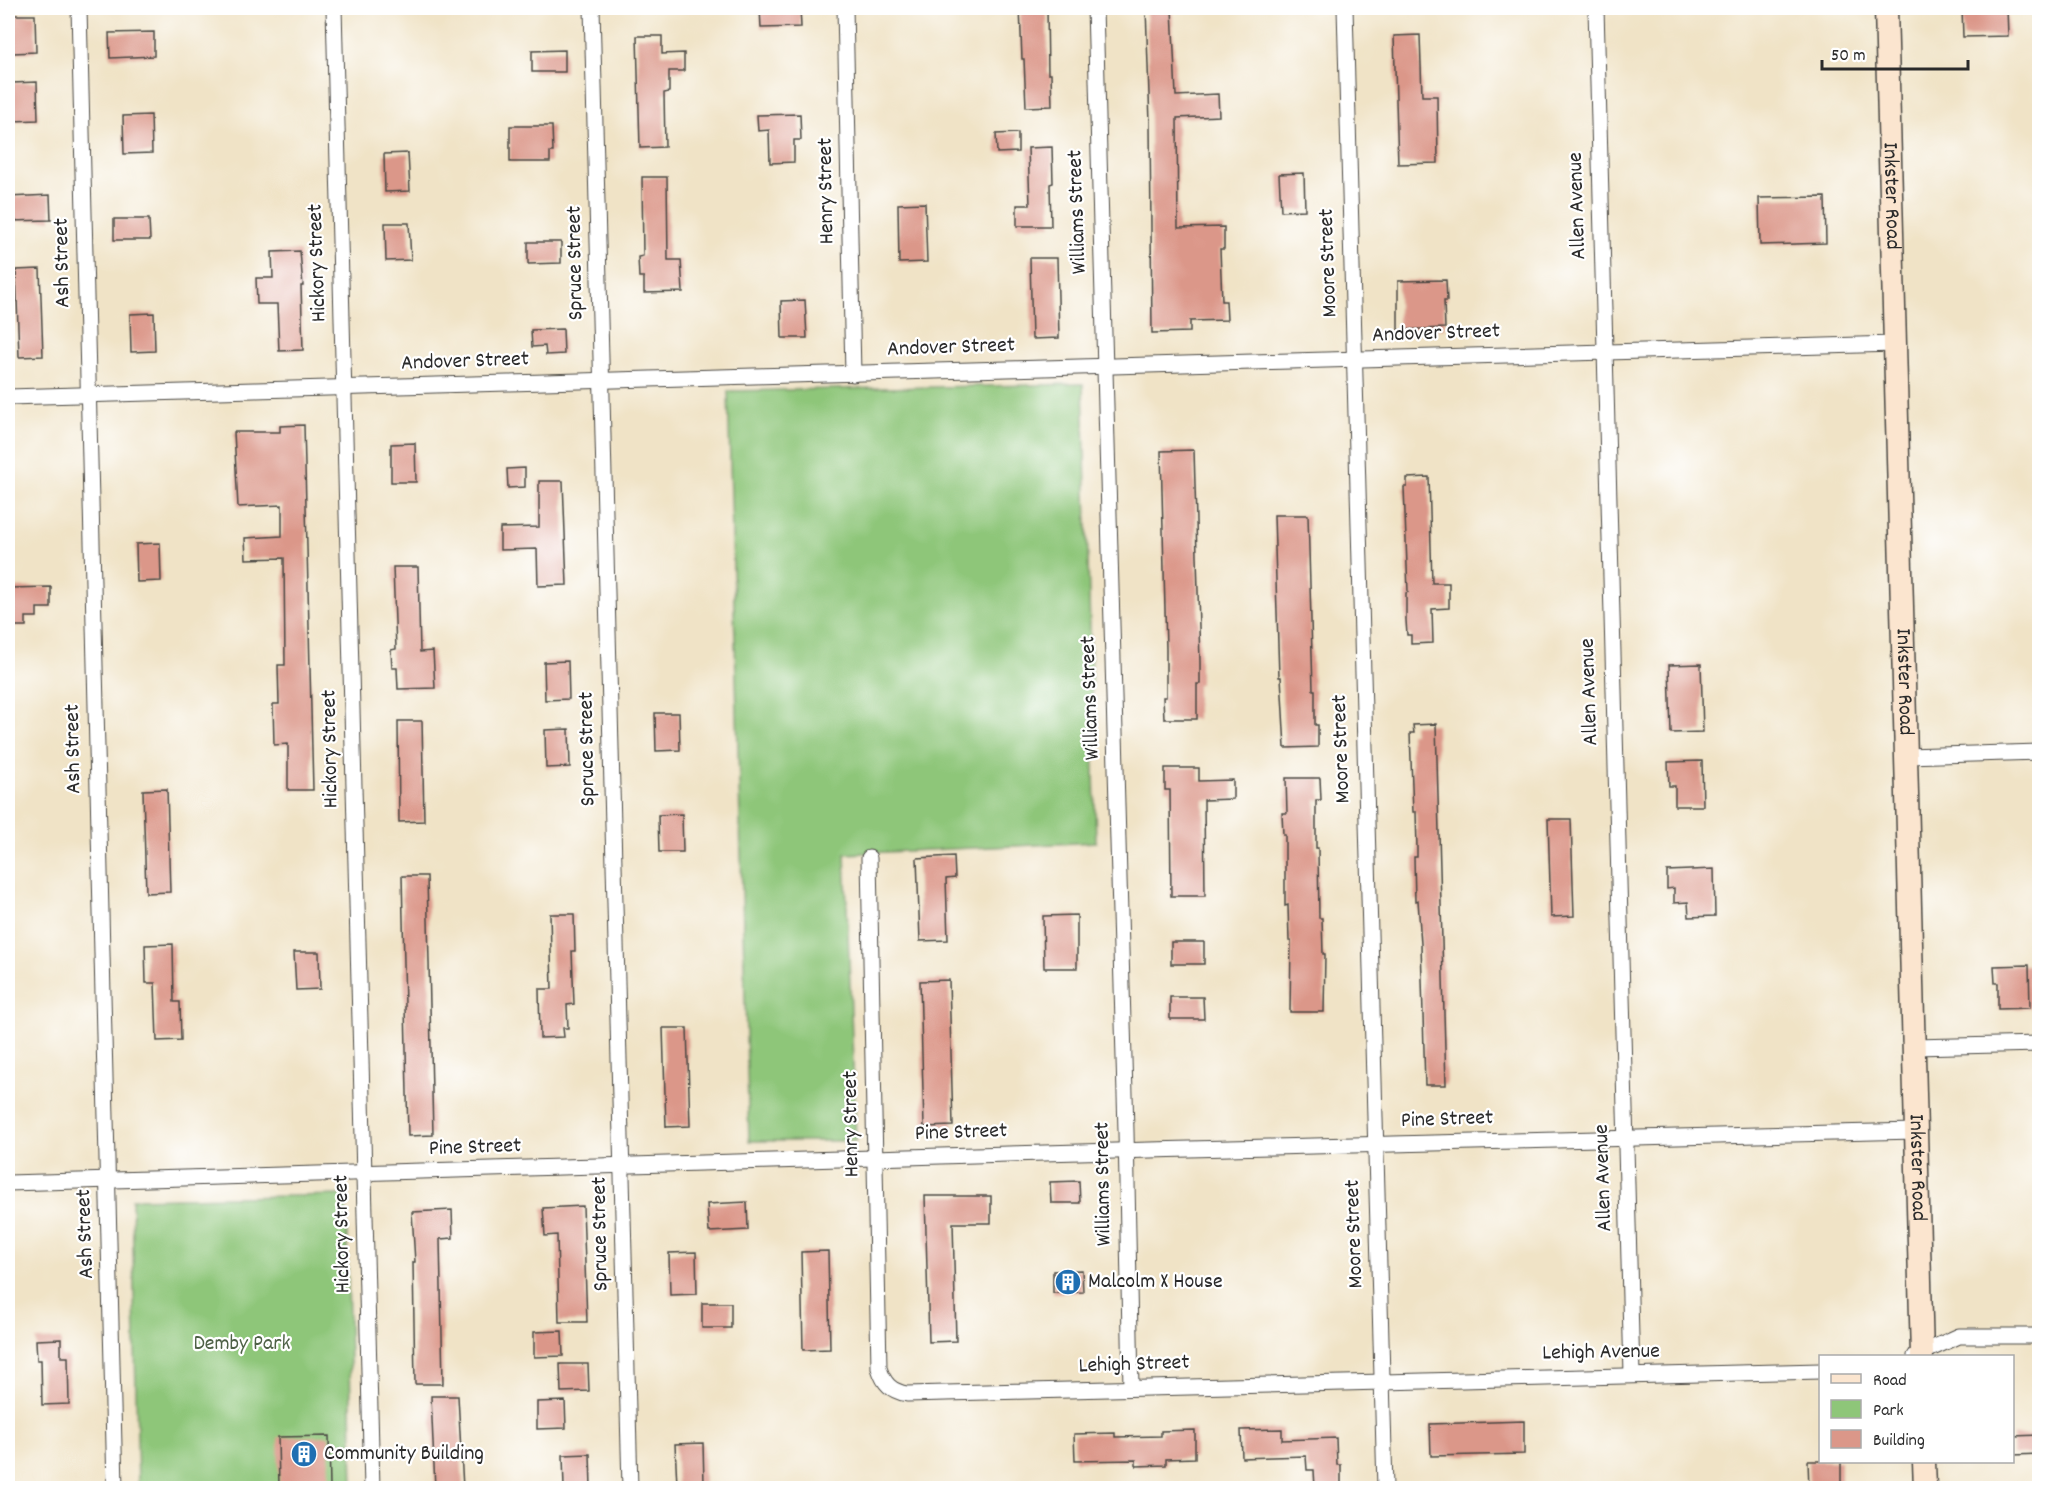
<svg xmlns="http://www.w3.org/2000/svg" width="2047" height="1496" font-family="Dekko,sans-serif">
	<rect width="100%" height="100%" fill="#fff"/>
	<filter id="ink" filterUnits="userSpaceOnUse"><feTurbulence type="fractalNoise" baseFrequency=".0167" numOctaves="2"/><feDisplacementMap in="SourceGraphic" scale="12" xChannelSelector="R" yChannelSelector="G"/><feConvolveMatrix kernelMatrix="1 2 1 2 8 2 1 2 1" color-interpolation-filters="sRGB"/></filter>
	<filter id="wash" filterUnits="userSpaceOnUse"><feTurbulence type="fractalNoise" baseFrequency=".008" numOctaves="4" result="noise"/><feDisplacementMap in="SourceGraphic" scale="24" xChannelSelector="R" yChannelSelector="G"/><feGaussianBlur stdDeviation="1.35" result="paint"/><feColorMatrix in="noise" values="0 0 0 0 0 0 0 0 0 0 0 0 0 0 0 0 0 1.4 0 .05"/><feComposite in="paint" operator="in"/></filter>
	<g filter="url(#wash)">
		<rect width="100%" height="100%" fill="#f0e3c6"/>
		<g fill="#8ec679" stroke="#5c7852" stroke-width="1.5">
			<path d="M1083,384l13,458 -251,12 11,287h-107l-21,-750z"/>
			<path d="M346,1195l7,293h-215l-6,-289z"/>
		</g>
		<g id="blocks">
			<g fill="#db9789">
				<path d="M760,8h40l1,19 -40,1z"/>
				<path d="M1020,8h27l1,66h3l1,32 -26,1 -2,-48h-2z"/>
				<path d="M1146,8h26l4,88 42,-2 1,22 -42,2 1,110 46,-1v22h-4l2,52h4l1,19 -37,1v11l-38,1 -2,-210z"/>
				<path d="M1962,8h45l1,28 -45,1z"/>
				<path d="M12,15h23l1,37 -23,1z"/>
				<path d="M154,32v24l-44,2 -1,-25z"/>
				<path d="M1420,35l2,61h15l1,67 -40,1 -4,-128z"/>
				<path d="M637,36h25v18l22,-1v18h-15v21l-5,1 1,54 -25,1z"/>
				<path d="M565,50v22h-33v-21z"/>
				<path d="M37,82l1,38 -25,1 -1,-38z"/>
				<path d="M800,114l1,26h-7v22l-24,1 -1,-33 -11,1 -1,-16z"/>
				<path d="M151,115l1,38 -28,1 -1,-38z"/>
				<path d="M510,126h42l1,26h-3v10h-40z"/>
				<path d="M1018,133v19l-21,1 -1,-19z"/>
				<path d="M1052,147l1,36 -3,1 1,42h-34v-21h13l-2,-57z"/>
				<path d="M408,153l2,38 -25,1 -1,-38z"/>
				<path d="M1304,173l1,37 -24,1 -2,-37z"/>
				<path d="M642,177h25l1,83h13l2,32 -39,1v-16h-5l-1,-20 5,-1z"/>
				<path d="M50,195l1,25 -42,1 -1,-24z"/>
				<path d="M1825,197l1,46 -66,2 -1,-47z"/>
				<path d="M925,203l2,59 -28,1 -1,-59z"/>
				<path d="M114,219h35l1,21h-36z"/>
				<path d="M385,223h24l2,37 -25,1z"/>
				<path d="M528,242h33v21l-33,1z"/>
				<path d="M300,251l3,35h-2l2,64 -24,1 -2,-47h-20l-1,-26h17l-1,-26z"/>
				<path d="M1030,258h27l2,80 -27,1z"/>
				<path d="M40,269l3,87 -24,1 -3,-87z"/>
				<path d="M1446,280l1,21h-3l1,27 -47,2v-49z"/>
				<path d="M805,300l2,38h-25l-1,-37z"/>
				<path d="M154,313l1,38 -24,1 -1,-38z"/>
				<path d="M563,329l1,25 -18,1 -1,-9 -13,1 -1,-17z"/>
				<path d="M304,425l9,365h-25v-46l-14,1 -1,-41h6l-1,-39h7l-1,-107 -38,1 -1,-21 37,-2v-31l-44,2 -4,-75h46v-6z"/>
				<path d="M415,443l1,39h-25v-38z"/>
				<path d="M1194,450l6,212v22h-3v35h-33l-1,-22h3v-48l-5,-198z"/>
				<path d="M525,468v19l-17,1 -1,-19z"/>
				<path d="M1429,477l3,106h17v25l-17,1 1,34 -22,1v-9h-4l-1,-15v-27l2,-1 -4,-105h3v-9z"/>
				<path d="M539,481h24l4,104 -29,1 -1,-37 -37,1v-22l39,-1z"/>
				<path d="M1274,515h34l5,175h2v35h3v22l-33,1 -4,-71h-2z"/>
				<path d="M160,543l1,38 -24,1 -1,-38z"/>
				<path d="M393,567h25l2,85 13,-1 2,37 -37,1 -1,-21h-5l-1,-18 5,-1z"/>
				<path d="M51,587v21h-14v9h-11v9h-18v-38z"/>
				<path d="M568,661l1,38 -24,1 -1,-38z"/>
				<path d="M1701,664l2,68 -32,1 -2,-68z"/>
				<path d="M655,713h24l1,37 -24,1z"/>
				<path d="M398,721h24l2,100 -25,1z"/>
				<path d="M1436,724l10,361h-21l-4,-141 -3,-44 -3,1 -1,-44h3v-9l-1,-36h-3l-3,-79h4l-1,-8z"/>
				<path d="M569,729l1,38 -24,1 -1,-38z"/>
				<path d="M1702,761l1,45h-28v-20h-6l-1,-24z"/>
				<path d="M1165,768h34v13l34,-1v19l-29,1 1,96h-34l-1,-106h-5z"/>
				<path d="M1286,778h34l1,22h-5v48h2l1,70h3l1,36h2l-1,58h-34l1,-71h-2l-1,-36 -3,1v-71h-2l-1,-22h5z"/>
				<path d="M167,789l3,103 -24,1 -3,-103z"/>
				<path d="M682,814l1,38h-24l-1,-37z"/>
				<path d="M1548,819h23l3,97 -23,1z"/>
				<path d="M954,856l1,22 -9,1 2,61 -28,1 -3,-83z"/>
				<path d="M1714,869l1,47 -26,1 -1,-15 -14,1v-15l-7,1v-18z"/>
				<path d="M402,876h25l6,259 -25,1z"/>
				<path d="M550,914h24l1,37h-3l2,53 -7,1 1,23h-5l1,9 -24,1 -1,-49h13z"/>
				<path d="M1077,915v53h-33l-1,-52z"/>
				<rect x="1171" y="942" width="33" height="22"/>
				<path d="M173,944l1,58h6l1,38 -24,1 -2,-58h-9l-1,-38z"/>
				<path d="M294,952h25l1,37 -24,1z"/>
				<path d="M2029,965l1,43 -32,1v-26h-3l-1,-17z"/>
				<path d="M949,980l4,146 -29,1 -4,-146z"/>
				<path d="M1170,997h33l1,22h-34z"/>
				<path d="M663,1028h24l3,98 -24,1z"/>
				<path d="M1079,1181l1,22h-29l-1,-21z"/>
				<path d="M925,1196h66v27h-38l3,118 -27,1z"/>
				<path d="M747,1202l1,28 -39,2 -2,-28z"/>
				<path d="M583,1206l4,116h-28l-2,-87 -12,1 -2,-28z"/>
				<path d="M452,1210l1,28 -13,1 3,145h-28l-2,-122h2l-3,-50z"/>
				<path d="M828,1251l2,98 -27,1 -2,-98z"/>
				<path d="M696,1252l1,42 -27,1 -1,-42z"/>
				<path d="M1082,1270l1,22 -30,1v-22z"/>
				<rect x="702" y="1303" width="29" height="25"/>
				<path d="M562,1331l1,25 -29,1v-25z"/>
				<path d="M61,1339v18h7l1,47 -27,1 -1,-45h-4l-1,-20z"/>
				<path d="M560,1364h28l1,27 -28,1z"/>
				<path d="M431,1396h27l5,92h-28z"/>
				<path d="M565,1401l1,27 -29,1v-27z"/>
				<path d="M1524,1421v33l-93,2 -1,-32z"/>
				<path d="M1282,1429v11l54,-2 1,27h4v23h-26l-1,-18h-7l-1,-14 -64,2 -1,-28z"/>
				<path d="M1195,1430v28l-29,1v6l-30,1v-6l-61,1 -1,-27 41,-1v4l46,-1v-5z"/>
				<path d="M2040,1435v19l-27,1v-19z"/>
				<path d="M329,1436l1,52h-51l-1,-51z"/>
				<path d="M703,1443l1,41 -27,1 -2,-41z"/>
				<path d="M590,1454l1,34h-27l-1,-33z"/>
				<path d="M1808,1461h33v27h-32z"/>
			</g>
		</g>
	</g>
	<g filter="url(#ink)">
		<use href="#blocks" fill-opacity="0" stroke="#494742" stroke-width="1.5"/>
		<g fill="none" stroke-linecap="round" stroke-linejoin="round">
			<defs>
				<g id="street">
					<path d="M79,8l36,1480"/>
					<path d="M334,8l38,1480"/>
					<path d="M592,8l38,1480"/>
					<path d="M845,8l8,366"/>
					<path d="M1095,8l31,1123 5,257"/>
					<path d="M1345,8l40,1480"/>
					<path d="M1596,8l36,1367"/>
					<path d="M8,397l1887,-53"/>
					<path d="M1906,756l134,-4"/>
					<path d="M869,858l10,510c5,16 12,23 28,26l913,-23"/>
					<path d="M1914,1047l126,-3"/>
					<path d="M8,1183l1142,-33 766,-19"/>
					<path d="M1915,1356l44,-20h81"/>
				</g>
				<g id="secondary">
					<path id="s1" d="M1886,8l36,1348"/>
					<path d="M1924,1462l1,26"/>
				</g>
			</defs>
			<use href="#street" stroke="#494742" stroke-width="17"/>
			<use href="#secondary" stroke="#494742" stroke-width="25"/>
			<use href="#street" stroke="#fff" stroke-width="15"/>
			<use href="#secondary" stroke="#fbe5cf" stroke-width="22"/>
		</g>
	</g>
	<defs>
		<symbol id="building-disc" viewBox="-11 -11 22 22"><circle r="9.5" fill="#1f6fb2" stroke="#fff"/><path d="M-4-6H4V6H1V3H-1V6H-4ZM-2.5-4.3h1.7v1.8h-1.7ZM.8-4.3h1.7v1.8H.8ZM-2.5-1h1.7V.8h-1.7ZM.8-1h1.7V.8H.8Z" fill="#fff"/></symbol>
	</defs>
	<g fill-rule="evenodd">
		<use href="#building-disc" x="1053" y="1267" width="30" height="30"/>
		<use href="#building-disc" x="289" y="1439" width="30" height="30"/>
	</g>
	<g text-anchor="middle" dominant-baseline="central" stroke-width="4.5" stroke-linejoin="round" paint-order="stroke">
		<g font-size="22" fill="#2b2b2b" stroke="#fff">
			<text transform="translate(827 191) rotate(-91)">Henry Street</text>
			<text stroke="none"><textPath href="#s1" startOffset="188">Inkster Road</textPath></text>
			<text transform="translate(1578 206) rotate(-92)">Allen Avenue</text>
			<text transform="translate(1078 212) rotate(-92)">Williams Street</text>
			<text transform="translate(63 263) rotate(-91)">Ash Street</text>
			<text transform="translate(318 263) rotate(-92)">Hickory Street</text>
			<text transform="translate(576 263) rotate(-91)">Spruce Street</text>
			<text transform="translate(1329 263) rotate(-92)">Moore Street</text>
			<text transform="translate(1436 334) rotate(-2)">Andover Street</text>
			<text transform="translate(951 348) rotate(-2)">Andover Street</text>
			<text transform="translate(465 362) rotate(-2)">Andover Street</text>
			<text stroke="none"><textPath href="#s1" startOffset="674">Inkster Road</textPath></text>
			<text transform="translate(1590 692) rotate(-92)">Allen Avenue</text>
			<text transform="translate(1091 698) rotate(-92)">Williams Street</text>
			<text transform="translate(74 749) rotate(-91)">Ash Street</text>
			<text transform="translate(331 749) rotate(-91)">Hickory Street</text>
			<text transform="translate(588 749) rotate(-91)">Spruce Street</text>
			<text transform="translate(1342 749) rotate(-92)">Moore Street</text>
			<text transform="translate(1447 1120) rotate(-2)">Pine Street</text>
			<text transform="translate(852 1124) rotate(-91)">Henry Street</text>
			<text transform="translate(961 1133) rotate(-2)">Pine Street</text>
			<text transform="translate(475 1148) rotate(-2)">Pine Street</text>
			<text stroke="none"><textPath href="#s1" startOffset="1160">Inkster Road</textPath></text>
			<text transform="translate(1604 1178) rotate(-92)">Allen Avenue</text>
			<text transform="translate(1104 1184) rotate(-91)">Williams Street</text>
			<text transform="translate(86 1234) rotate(-92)">Ash Street</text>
			<text transform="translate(343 1234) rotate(-91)">Hickory Street</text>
			<text transform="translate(601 1234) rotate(-91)">Spruce Street</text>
			<text transform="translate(1355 1234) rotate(-92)">Moore Street</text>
			<text transform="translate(1601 1353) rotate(-1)">Lehigh Avenue</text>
			<text transform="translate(1134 1365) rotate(-2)">Lehigh Street</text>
		</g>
		<g font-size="22" fill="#2b2b2b" stroke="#fff" text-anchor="start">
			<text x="1088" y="1282">Malcolm X House</text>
			<text x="324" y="1454">Community Building</text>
		</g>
		<g font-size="22" fill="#4e6146" stroke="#fff">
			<text x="242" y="1344">Demby Park</text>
		</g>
	</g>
	<rect width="2047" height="1496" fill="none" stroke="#fff" stroke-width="30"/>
	<rect x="1819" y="1355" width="195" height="108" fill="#ffffff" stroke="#aaaaaa" stroke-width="1.5"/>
	<rect x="1831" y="1374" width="30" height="9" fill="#fbe5cf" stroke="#aaaaaa" stroke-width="1.5"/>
	<text x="1873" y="1385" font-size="18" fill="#2b2b2b">Road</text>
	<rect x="1831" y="1400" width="30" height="18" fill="#8ec679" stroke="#aaaaaa" stroke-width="1.5"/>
	<text x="1873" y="1415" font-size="18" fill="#2b2b2b">Park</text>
	<rect x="1831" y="1430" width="30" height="18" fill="#db9789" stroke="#aaaaaa" stroke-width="1.5"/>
	<text x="1873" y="1445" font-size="18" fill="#2b2b2b">Building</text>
	<path d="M1822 60v9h146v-9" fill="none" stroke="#2b2b2b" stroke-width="3"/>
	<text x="1831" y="60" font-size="18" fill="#2b2b2b" stroke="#ffffff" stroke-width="4.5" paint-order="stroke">50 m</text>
</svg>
